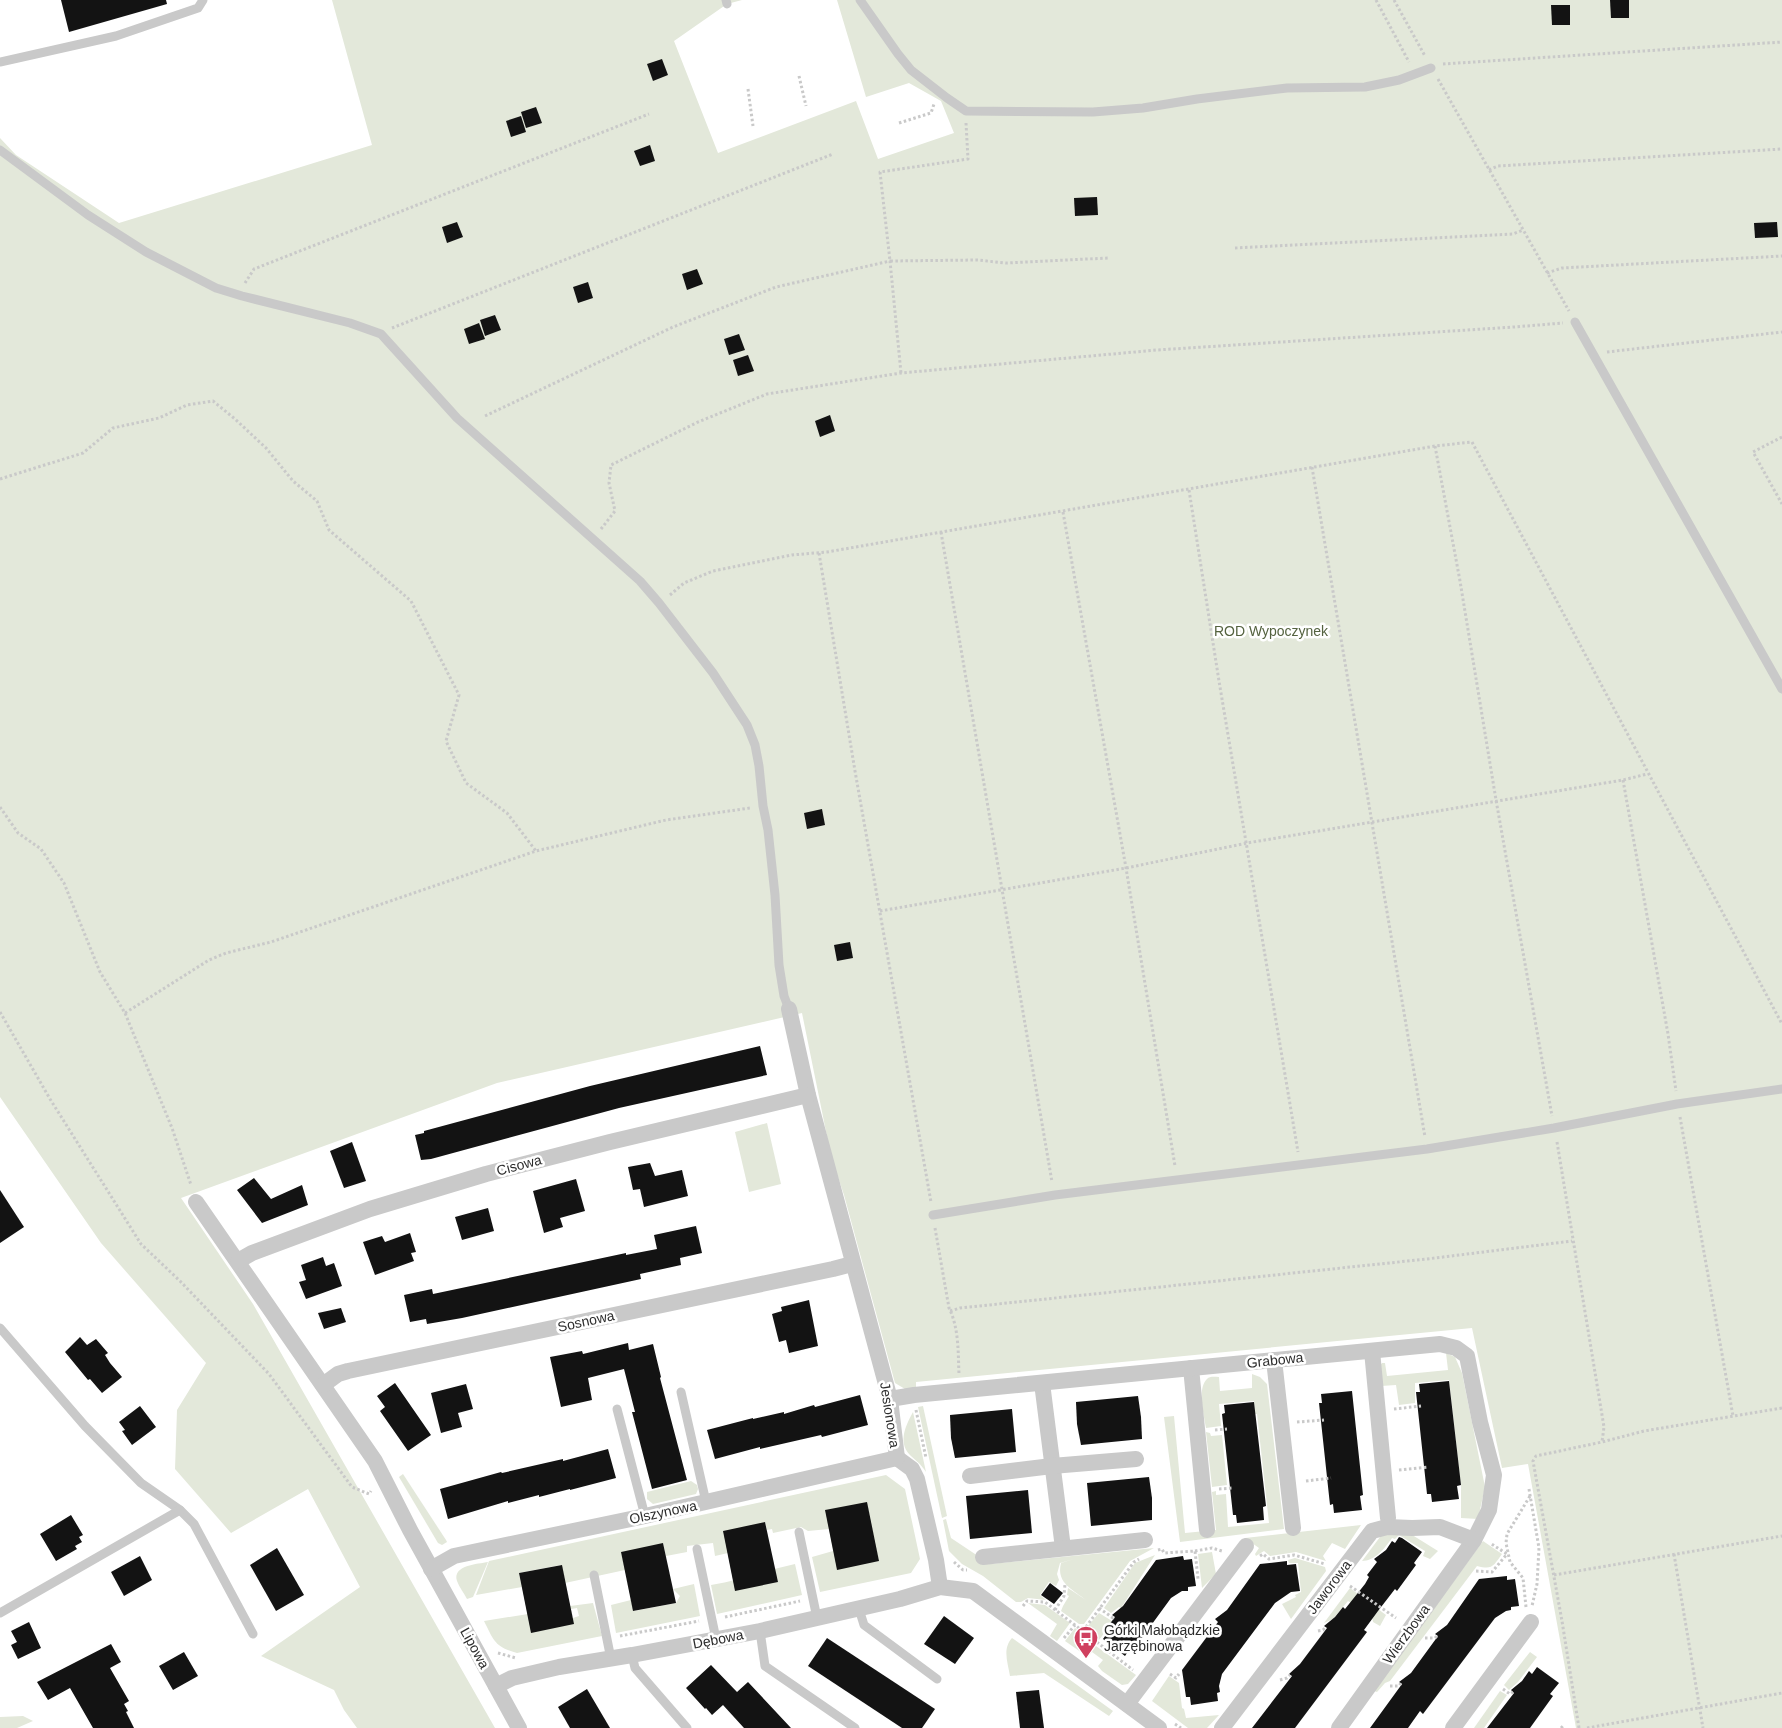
<svg xmlns="http://www.w3.org/2000/svg" width="1782" height="1728" font-family="Helvetica,sans-serif">
	<rect width="100%" height="100%" fill="#fff"/>
	<g fill="#e3e8da">
		<path d="M332,0h410l-15,4 -53,37 44,112 138,-52 22,58 76,-26 -13,-32 -32,-18 -43,14 -29,-97h945v1728h-206l-48,-264 -26,4 -30,-140 -556,54v6l-11,1 -10,-6 -51,-188 -13,-39 -29,-143 -305,70 -316,115 72,106 242,424h-138l-13,-18 -10,-20 -73,-34 99,-69 -52,-98 -77,44 -56,-64 2,-59 29,-47 -105,-120 -101,-146v-959l16,17 103,68 253,-78z"/>
		<path d="M767,1123l14,61 -32,8 -14,-60z"/>
		<path d="M1446,1353l9,4 7,16 23,114 -7,32 -17,-1v-32l-12,-106 -34,3v20l-16,2 -3,-20 -15,1 -2,-19 3,-4h3l2,13 61,-6z"/>
		<path d="M1252,1374l8,3 7,7 17,145 -104,13 -16,-125 10,-1 11,117 31,-3 -4,-38 4,-1v4l10,-1 2,33 41,-4 -12,-109h-2l-1,-13 -35,3 2,22 -15,2c-2,-12 -9,-40 1,-49 3,-3 7,-2 12,-2l1,14 32,-3z"/>
		<path d="M923,1406l24,110 -5,2 -24,-111z"/>
		<path d="M913,1412l13,60c-5,-8 -11,-12 -17,-18 -11,-13 -3,-29 4,-42z"/>
		<path d="M1206,1432l4,1 1,3 11,-1 5,50 -15,2z"/>
		<path d="M403,1474l43,66 1,2 -5,3 -4,-2 -39,-66z"/>
		<path d="M886,1475l19,14 15,70 -9,14 -91,19 -8,-35 21,-6 -4,-22 -21,2 -7,-4 -28,6 -1,-4 -5,1 -2,-8 -37,31 -13,3 -2,-13 -26,3v6l-21,4 -3,-13 -38,27 -60,13 -4,-18 -42,8 3,14 -46,8 13,-34z"/>
		<path d="M691,1481l6,4 1,4 -2,5 -43,10 -6,-5v-7z"/>
		<path d="M946,1519l5,19 39,26 164,-16 -24,13 -46,63h-5l-18,-13 2,-5 6,-10 -2,-1 1,-7 18,12c-14,-11 -30,-17 -25,-37l13,-4 -14,4 -3,11 2,6 -3,6 -7,-4 -9,13 6,5 -18,-2 -7,4h-5l-33,-26 -21,-12 -13,-13 -6,-31z"/>
		<path d="M1361,1525l-16,24 -13,-6 -9,13 3,5 -30,-9 -26,4 -6,-5 -8,5 -1,-2 4,-6 -14,-10z"/>
		<path d="M1383,1533h26l29,18 -8,8 -7,-3 2,-5 -26,-16 -4,4 -3,-1c-7,10 -17,23 -30,23z"/>
		<path d="M1483,1541l19,13c-9,12 -9,16 -25,12l-87,115 -5,2 -8,9 -3,-1z"/>
		<path d="M1212,1552l4,22 -14,14 -4,-34z"/>
		<path d="M1155,1555l-34,53 -2,-1 -8,6 -7,-5 31,-45z"/>
		<path d="M1295,1558l30,9 1,4 -35,48 -9,-15 14,-7 -1,-2 6,-3 -3,-29h-9l-1,-3z"/>
		<path d="M488,1562l-15,35 -6,2c-3,-6 -8,-12 -10,-18 -5,-16 21,-17 31,-19z"/>
		<path d="M795,1564l7,31 -85,19 -6,-29c29,-5 56,-15 84,-21z"/>
		<path d="M694,1584l6,32 -84,17 -5,-28 20,-5 3,11 42,-8 4,-7 -7,-7z"/>
		<path d="M1350,1588l36,27 -6,11 -7,-4 -1,-5 -24,-16 -15,18 -9,4z"/>
		<path d="M593,1603l9,33 -85,17c-22,-6 -23,-12 -33,-32l44,-7 45,4 6,-2 -2,-8 -6,1 -1,-3z"/>
		<path d="M1028,1603l17,2 25,18 -13,18 -7,-5 7,-12z"/>
		<path d="M1099,1613l13,8 -8,9 1,2 -6,8 -12,-9 -1,-3z"/>
		<path d="M1075,1628l4,3 -1,2 58,42 -8,9 -6,1 -20,-14 -4,-5 5,-6 -11,-8 -4,5 -23,-16z"/>
		<path d="M1012,1638l3,2 98,71 -4,5 -65,-43 -34,3c-2,-13 -8,-27 2,-38z"/>
		<path d="M1530,1652l7,5 -19,25 -9,8 -5,-5z"/>
		<path d="M1169,1676l10,7 3,25 2,1 2,9 33,-3 -12,13h-19l-36,-27z"/>
		<path d="M1500,1691l7,4 -23,33h-10z"/>
		<path d="M23,1716l10,5 -16,7h-17v-11z"/>
	</g>
	<g fill="#131313">
		<path d="M61,0h105l1,4 -98,28z"/>
		<path d="M1610,0h19v18h-18z"/>
		<path d="M1551,5h19v20h-18z"/>
		<path d="M662,59l6,16 -15,6 -6,-17z"/>
		<path d="M536,107l6,16 -16,5 -5,-16z"/>
		<path d="M521,116l5,16 -15,5 -5,-16z"/>
		<path d="M650,145l5,16 -15,5 -6,-15z"/>
		<path d="M1097,197l1,18 -23,1 -1,-18z"/>
		<path d="M457,222l6,15 -16,6 -5,-16z"/>
		<path d="M1777,222l1,15 -23,1 -1,-15z"/>
		<path d="M697,269l6,15 -16,6 -5,-16z"/>
		<path d="M588,282l5,16 -15,5 -5,-16z"/>
		<path d="M495,315l6,15 -16,6 -5,-16z"/>
		<path d="M479,323l6,16 -16,5 -5,-15z"/>
		<path d="M739,334l6,16 -16,5 -5,-16z"/>
		<path d="M748,355l6,16 -16,5 -5,-16z"/>
		<path d="M830,415l5,16 -15,6 -5,-16z"/>
		<path d="M822,809l3,16 -18,4 -3,-16z"/>
		<path d="M850,942l3,16 -16,3 -3,-16z"/>
		<path d="M760,1046l7,29 -148,33 -188,51 -10,1 -6,-25 9,-2v-2l166,-45z"/>
		<path d="M352,1142l14,39 -22,7 -14,-37z"/>
		<path d="M650,1163l5,13 27,-6 6,26 -44,11 -4,-18 -7,1 -5,-23z"/>
		<path d="M254,1178l17,21 31,-14 6,20 -46,18 -25,-33z"/>
		<path d="M576,1179l9,32 -25,7 3,9 -19,6 -11,-42z"/>
		<path d="M0,1190l24,37 -24,16z"/>
		<path d="M488,1208l6,23 -32,9 -7,-23z"/>
		<path d="M696,1226l6,27 -22,5 1,7 -41,9 1,5 -179,39 -35,6 -1,-5 -16,3 -6,-27 28,-6 1,5 193,-41v2l31,-6 -3,-14z"/>
		<path d="M410,1233l6,19 -5,1 3,8 -39,14 -12,-33 19,-6 3,6z"/>
		<path d="M323,1257l3,9 8,-3 8,23 -36,13 -7,-17 7,-2 -5,-15z"/>
		<path d="M809,1300l9,46 -29,7 -3,-13 -7,2 -7,-28 10,-3 -1,-4z"/>
		<path d="M341,1308l5,14 -22,7 -6,-16z"/>
		<path d="M80,1337l7,8 9,-6 12,14 -3,2 5,8 12,14 -20,16 -12,-14 -2,1 -23,-28z"/>
		<path d="M628,1343l1,7 24,-6 8,33 -1,1 27,102 -35,9 -20,-77h3l-11,-43 -36,9 4,22 -31,7 -11,-50 32,-6 1,3z"/>
		<path d="M1449,1381l12,104 -4,1 2,13 -27,3 -1,-8h-4l-11,-102h4l-1,-8z"/>
		<path d="M395,1383l36,52 -23,16 -28,-40 5,-4 -8,-11z"/>
		<path d="M466,1384l7,25 -15,4 4,14 -21,6 -10,-40z"/>
		<path d="M1352,1391l11,104 -3,1 2,14 -28,3 -1,-9 -3,1 -11,-102h3l-1,-9z"/>
		<path d="M860,1395l8,30 -46,12 -1,-2 -61,14v-2l-45,12 -8,-29 46,-12v1l31,-7v2l30,-9 1,2z"/>
		<path d="M1138,1396l3,21 1,22 -61,6 -4,-21 -1,-22z"/>
		<path d="M1254,1402l12,104 -3,1 1,13 -27,3 -1,-8h-3l-11,-101 3,-1 -1,-8z"/>
		<path d="M140,1406l16,21 -24,18 -10,-14 3,-1 -6,-8z"/>
		<path d="M1012,1409l4,43 -61,6 -4,-20 -1,-23z"/>
		<path d="M608,1449l8,29 -46,12v-1l-31,8v-2l-31,8v-2l-60,18 -8,-30 61,-17 1,1 61,-14v2z"/>
		<path d="M1149,1477l3,21v22l-61,6 -4,-43z"/>
		<path d="M1028,1490l4,43 -62,6 -4,-43z"/>
		<path d="M867,1502l12,59 -42,9 -12,-60z"/>
		<path d="M71,1515l12,20 -4,2 3,5 -7,4 2,3 -21,12 -16,-27z"/>
		<path d="M765,1522l13,60 -43,9 -12,-60z"/>
		<path d="M1399,1537l3,1 20,14 -8,11 2,2 -19,26 -2,-2 -17,22 -14,19 3,2 -72,96h-43l40,-52 -3,-2 11,-10 27,-36 -3,-2 11,-9 8,-10 2,2 20,-25 4,-7 -2,-2 10,-13 -3,-3 12,-9 6,-9 3,2z"/>
		<path d="M663,1543l13,60 -43,8 -12,-59z"/>
		<path d="M277,1548l27,47 -28,16 -26,-46z"/>
		<path d="M140,1556l12,24 -28,16 -13,-24z"/>
		<path d="M1183,1556l1,4 8,-1 4,27 -8,1v4h-6l-11,7 -35,48 -3,-2 -8,12 -22,-17 5,-7 -3,-2 10,-13 -3,-2 11,-9 33,-46z"/>
		<path d="M1287,1561v4l9,-1 4,27 -9,1 -16,11 -12,16 -41,55 -3,12 1,6 -3,1 1,8 -27,4 -1,-8h-4l-4,-27 36,-48 -3,-3 12,-9 33,-46z"/>
		<path d="M562,1565l12,59 -43,9 -12,-60z"/>
		<path d="M1507,1576v4l8,-1 4,27 -8,1v3l-5,1 -11,7 -72,96 -3,-3 -12,17h-38l32,-44 -3,-2 12,-9 27,-37 -3,-2 12,-9 32,-46z"/>
		<path d="M1050,1583l13,10 -9,11 -13,-9z"/>
		<path d="M944,1616l30,22 -19,26 -31,-20z"/>
		<path d="M29,1622l12,26 -23,11 -7,-14 6,-3 -6,-11z"/>
		<path d="M827,1638l108,71 -13,19h-20l-94,-62z"/>
		<path d="M111,1644l10,18 -11,6 19,33 -5,3 4,7 -2,1 8,16h-41l-23,-40 -22,12 -11,-18z"/>
		<path d="M184,1652l14,24 -25,14 -14,-24z"/>
		<path d="M711,1665l26,27 11,-10 43,46h-47l-21,-23 -11,10 -6,-7 -1,1 -19,-21z"/>
		<path d="M1537,1667l22,16 -9,11 3,2 -23,32h-43l27,-35 -3,-3 11,-9 7,-10 3,3z"/>
		<path d="M587,1689l23,39h-40l-12,-21z"/>
		<path d="M1039,1690l5,38h-24l-4,-36z"/>
	</g>
	<g fill="none" stroke-linecap="round" stroke-linejoin="round">
		<g stroke="#c9c9c9" stroke-width="3" stroke-dasharray="2.5 2.5" stroke-linecap="butt">
			<path d="M1376,0l33,62"/>
			<path d="M1394,0l31,56"/>
			<path d="M1443,64l339,-22"/>
			<path d="M799,76l7,30"/>
			<path d="M1438,79l131,232"/>
			<path d="M748,89l5,37"/>
			<path d="M899,123l32,-10 3,-9"/>
			<path d="M966,123l2,36 -88,13 10,89 87,-1 29,3 102,-5"/>
			<path d="M1489,170l9,-4 284,-17"/>
			<path d="M1235,248l278,-14 10,-4"/>
			<path d="M1547,273l15,-5 220,-12"/>
			<path d="M245,283l9,-14 395,-155"/>
			<path d="M392,328l441,-174"/>
			<path d="M1607,352l175,-20"/>
			<path d="M485,416l188,-89 103,-40 114,-26 11,112"/>
			<path d="M1782,437l-29,15 29,52"/>
			<path d="M1435,446l25,135 36,219 56,316"/>
			<path d="M1312,467l113,670"/>
			<path d="M0,479l83,-26 30,-25 46,-10 28,-13 26,-4 22,18 31,29 27,33 24,20 12,29 82,71 48,94 -13,46 20,42 41,30 29,38"/>
			<path d="M1189,490l30,191 79,471"/>
			<path d="M1063,512l63,356 49,298"/>
			<path d="M601,529l14,-18 -6,-28 2,-18 87,-43 69,-28 134,-21 256,-23 357,-23 49,-4"/>
			<path d="M941,532l111,650"/>
			<path d="M819,553l36,218 76,431"/>
			<path d="M670,595l14,-12 29,-12 79,-16 35,-3 608,-106 37,-4 310,582"/>
			<path d="M1623,780l45,254 8,57"/>
			<path d="M0,807l18,26 23,16 23,34 36,89 25,41 47,115 19,57"/>
			<path d="M880,911l246,-43 121,-25 376,-63 24,-6"/>
			<path d="M0,1012l50,87 91,145 39,37 89,93 83,113 17,7 2,-3"/>
			<path d="M125,1013l84,-53 17,-7 45,-11 265,-91 130,-31 84,-12"/>
			<path d="M1680,1117l53,299"/>
			<path d="M1557,1142l47,285 -2,15"/>
			<path d="M935,1228l14,80c10,20 9,44 10,66"/>
			<path d="M950,1311l10,-3 467,-49 145,-18"/>
			<path d="M1394,1409l27,-3"/>
			<path d="M916,1410l10,48"/>
			<path d="M1297,1422l27,-2"/>
			<path d="M1215,1430l12,-1"/>
			<path d="M1399,1470l29,-3"/>
			<path d="M1306,1481l25,-3"/>
			<path d="M1219,1489l14,-1"/>
			<path d="M1529,1489l10,59 -2,36 -5,22"/>
			<path d="M1158,1550l4,-1 2,4 31,-2 3,28"/>
			<path d="M1195,1551l17,-3 10,3"/>
			<path d="M1674,1554l29,174"/>
			<path d="M1260,1556l3,-2 6,5 25,-4 31,9"/>
			<path d="M954,1562l9,8h4"/>
			<path d="M1476,1571l16,1 15,-18 -17,-11"/>
			<path d="M1554,1575l228,-39"/>
			<path d="M1350,1586l46,32"/>
			<path d="M1023,1606l4,-5 18,1 88,68"/>
			<path d="M1526,1607l-3,-29 -13,-16 -4,-19 1,-9 23,-38"/>
			<path d="M1099,1608l14,10 1,-2"/>
			<path d="M1055,1610l9,-14 1,-12"/>
			<path d="M725,1617l75,-16"/>
			<path d="M1083,1631l51,-69 5,-3"/>
			<path d="M1318,1631l5,-1 3,-3"/>
			<path d="M620,1636l79,-15"/>
			<path d="M1064,1638l11,-13"/>
			<path d="M1425,1638h10l2,-2"/>
			<path d="M498,1653l18,5"/>
			<path d="M1170,1674l6,4 3,-4"/>
			<path d="M1280,1680l7,-2 3,-3"/>
			<path d="M1390,1686h9l2,-3"/>
			<path d="M1503,1689l7,5 3,-2"/>
			<path d="M1175,1724l6,4"/>
			<path d="M1561,1728l2,-2"/>
			<path d="M1579,1728l-17,-107 -29,-160 3,-5 66,-14 42,-11 138,-23"/>
			<path d="M1587,1728l195,-35"/>
		</g>
		<g stroke="#c9c9c9" stroke-width="9">
			<path d="M726,0l1,4"/>
			<path d="M860,0l38,54 13,16 36,28 19,13 127,1 50,-4 54,-9 90,-11 78,-1 34,-7 32,-12"/>
			<path d="M0,62l116,-26 82,-28 5,-8"/>
			<path d="M0,150l88,65 58,37 70,36 26,8 108,27 31,11 76,84 183,163 19,22 54,70 34,52 8,20 4,21 4,40 5,24 7,65 4,70 5,31 5,13"/>
			<path d="M1575,322l207,367"/>
			<path d="M933,1215l122,-20 372,-46 127,-21 123,-24 105,-15"/>
			<path d="M0,1328l85,98 56,57 39,27 14,14 59,110"/>
			<path d="M681,1392l25,110"/>
			<path d="M617,1409l28,107"/>
			<path d="M799,1532l18,86"/>
			<path d="M697,1549l19,90"/>
			<path d="M594,1575l17,84"/>
			<path d="M859,1609l5,16 73,54"/>
			<path d="M0,1613l180,-103"/>
			<path d="M760,1631l5,35 90,62"/>
			<path d="M632,1655l3,13 52,60"/>
		</g>
		<g stroke="#c9c9c9" stroke-width="16">
			<path d="M789,1009l19,86 82,304 7,59"/>
			<path d="M196,1202l179,259 35,69 109,198"/>
			<path d="M238,1261l14,-8 118,-44 116,-35 124,-32 198,-47"/>
			<path d="M1372,1351l16,167"/>
			<path d="M1274,1360l19,168"/>
			<path d="M1191,1368l16,162"/>
			<path d="M1042,1383l21,165"/>
			<path d="M323,1385l15,-11 10,-3 485,-102 19,-5"/>
			<path d="M890,1399l24,-4 526,-51 16,4 11,8 13,66 14,53 -5,35 -15,30 -135,188"/>
			<path d="M897,1458l15,11 5,10 19,81 4,27"/>
			<path d="M970,1476l82,-10 84,-7"/>
			<path d="M983,1557l162,-17"/>
			<path d="M431,1569l23,-13 191,-40 252,-58"/>
			<path d="M496,1686l16,-8 47,-11 73,-12 128,-24 140,-32 40,-12 33,4 186,137"/>
			<path d="M1127,1704l119,-158"/>
			<path d="M1222,1728l150,-197 15,-4 25,1 28,-1 34,13"/>
			<path d="M1453,1728l78,-106"/>
		</g>
	</g>
	<defs>
		<symbol id="bus-pin" viewBox="-11 -11 22 30"><path d="M0 17L-7.5 6A9.5 9.5 0 1 1 7.5 6Z" fill="#d0405f" stroke="#fff"/><path d="M-5-6H5V4H4V6H2V4H-2V6H-4V4H-5ZM-3.5-4V0h7V-4ZM-3.5 1.2v1.5H-2V1.2ZM2 1.2v1.5H3.5V1.2Z" fill="#fff"/></symbol>
	</defs>
	<g fill-rule="evenodd">
		<use href="#bus-pin" x="1072" y="1624" width="28" height="38"/>
	</g>
	<g text-anchor="middle" dominant-baseline="central" stroke-width="5" stroke-linejoin="round" paint-order="stroke">
		<g font-size="14" fill="#54623f" stroke="#fff">
			<text x="1271" y="631">ROD Wypoczynek</text>
		</g>
		<g font-size="14" fill="#2c2c2c" stroke="#fff">
			<text transform="translate(519 1165) rotate(-15)">Cisowa</text>
			<text transform="translate(586 1321) rotate(-12)">Sosnowa</text>
			<text transform="translate(1275 1360) rotate(-6)">Grabowa</text>
			<text transform="translate(890 1415) rotate(81)">Jesionowa</text>
			<text transform="translate(663 1512) rotate(-12)">Olszynowa</text>
			<text transform="translate(1329 1587) rotate(-53)">Jaworowa</text>
			<text transform="translate(1406 1634) rotate(-54)">Wierzbowa</text>
			<text transform="translate(718 1639) rotate(-11)">Dębowa</text>
			<text transform="translate(475 1648) rotate(61)">Lipowa</text>
		</g>
		<g font-size="14" fill="#2c2c2c" stroke="#fff" text-anchor="start">
			<text x="1104" y="1630">Górki Małobądzkie<tspan x="1104" dy="16">Jarzębinowa</tspan></text>
		</g>
	</g>
</svg>
